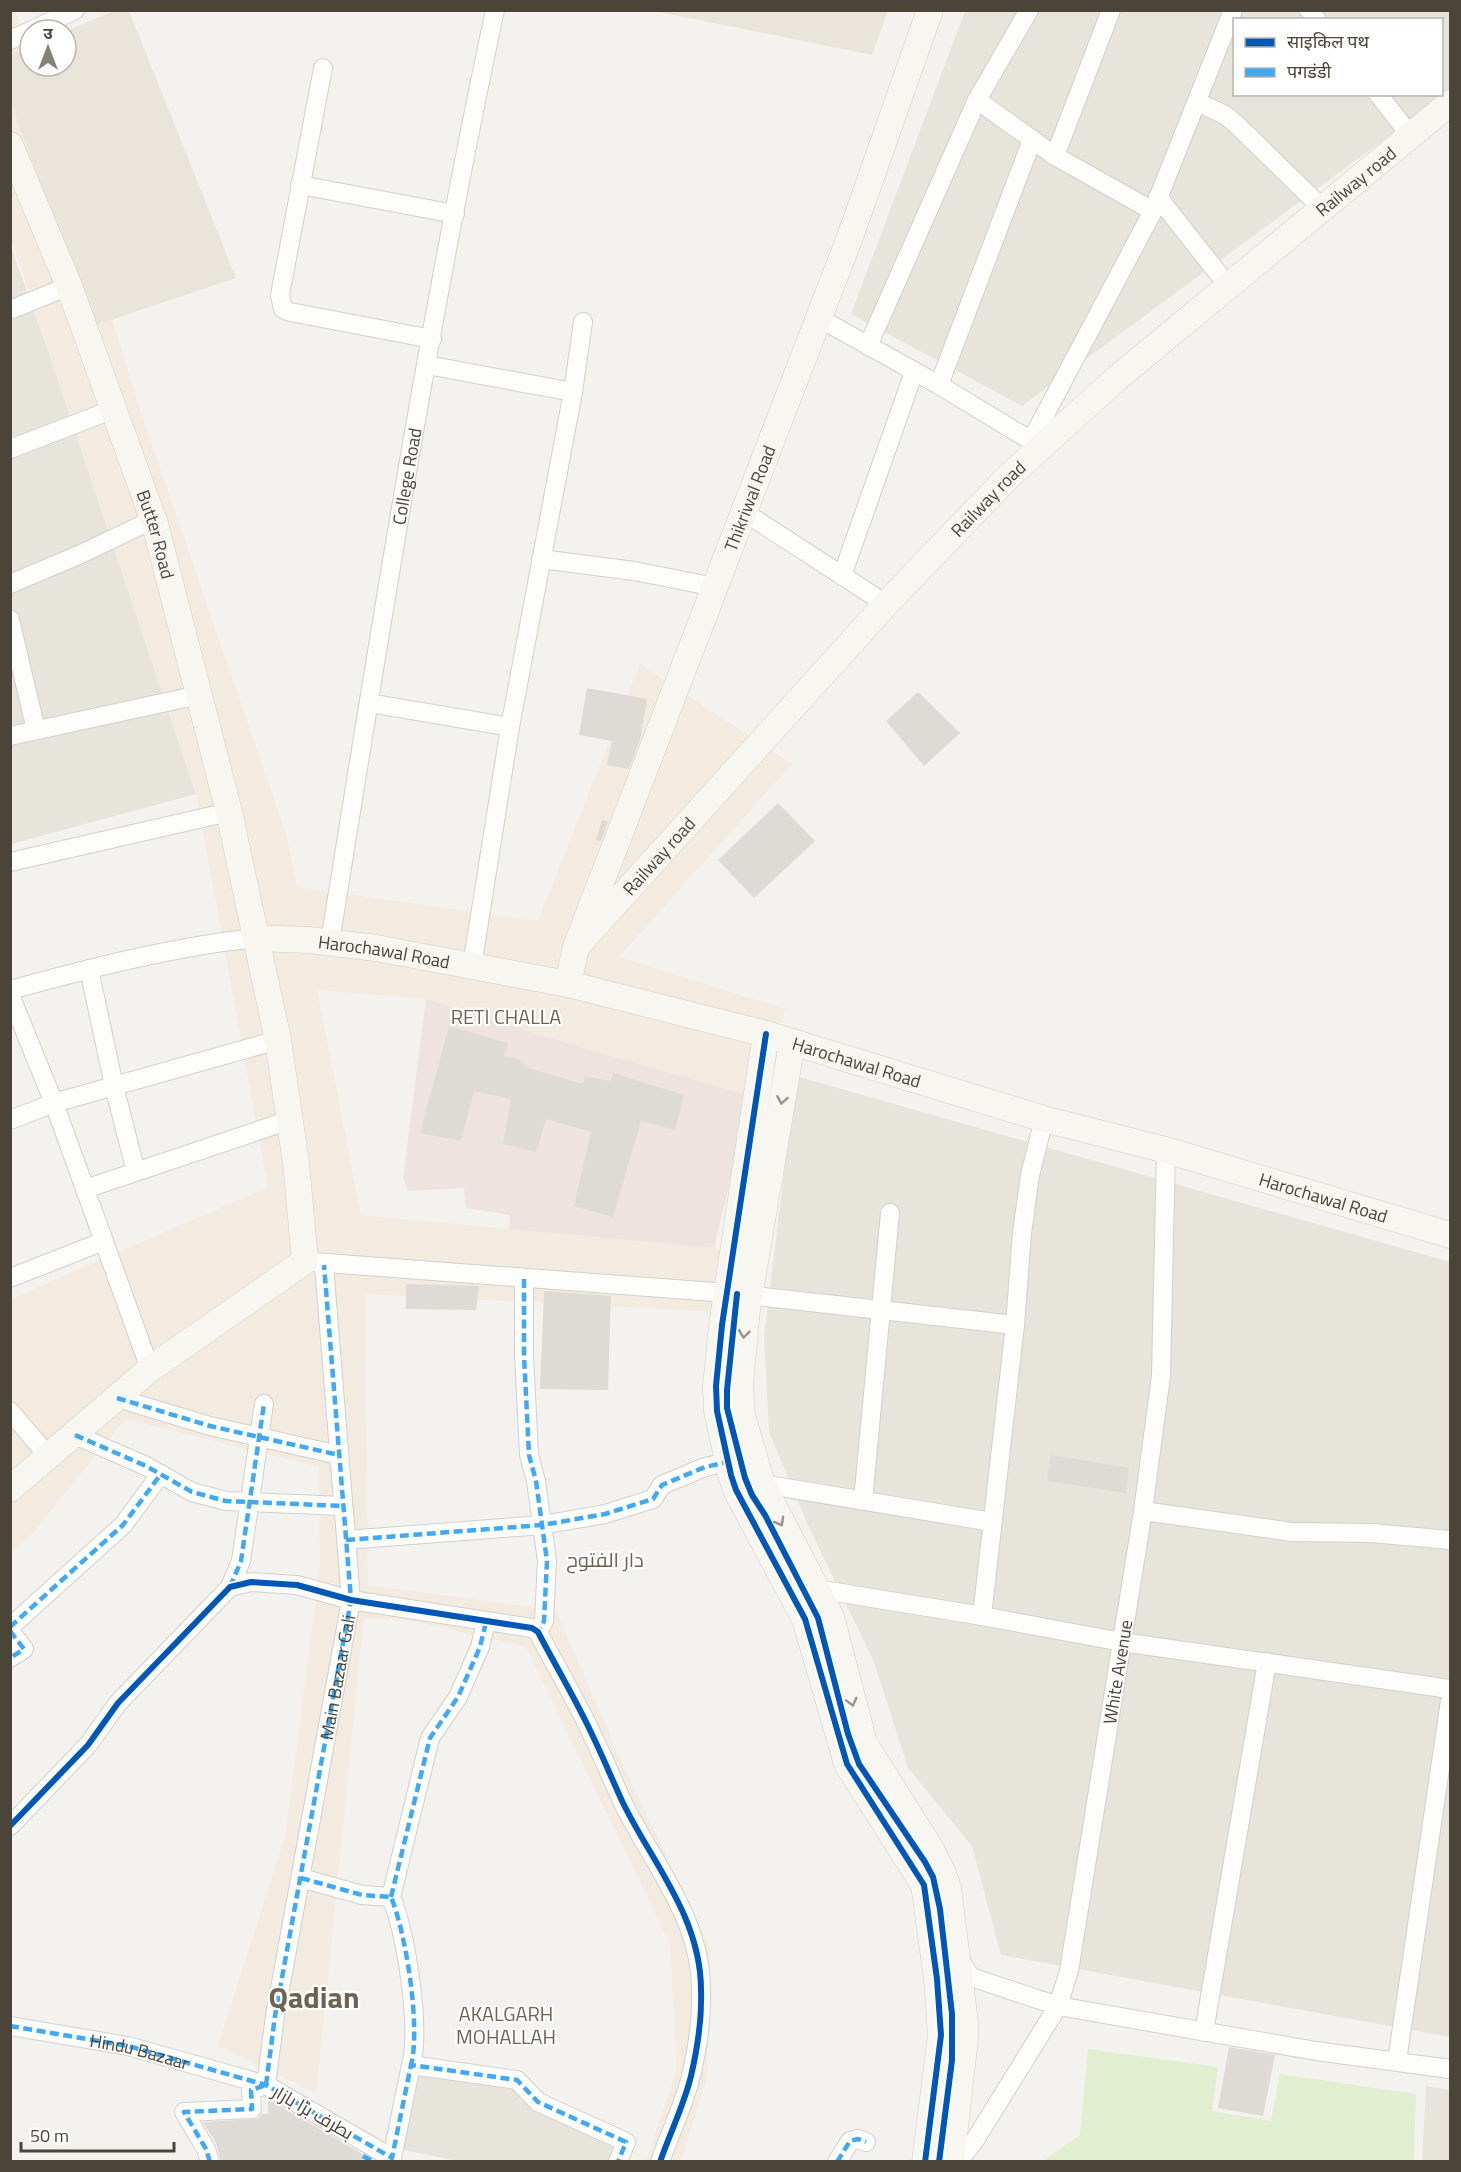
<svg xmlns="http://www.w3.org/2000/svg" width="1461" height="2172" font-family="'Titillium Web',Cairo,'Noto Sans Devanagari',sans-serif">
	<rect width="100%" height="100%" fill="#f4f2ee"/>
	<g fill="#e7e4dc" fill-rule="evenodd">
		<path d="M965,11h485v80l-428,315 -171,-92zM1234,20h208v74h-208z"/>
		<path d="M10,244l40,112 146,438 -185,50z"/>
		<path d="M796,1076l654,186v775l-449,-82 -29,-109 -64,-78 -34,-106 -67,-139 -38,-91 -5,-95z"/>
		<path d="M418,2075l98,15 5,11 96,47 -7,14 -151,-1 -56,-11z"/>
		<path d="M1426,2086l24,4v71h-28z"/>
	</g>
	<path fill="#f3ebdf" d="M15,10l15,47v9h3l108,347 146,424 10,50 241,34 102,-257 152,100 -173,193 167,52 -35,87 -175,-50 -150,-47 -109,-9 44,225 382,36 -4,62 -374,-19 3,291 188,25 66,153 89,186 -4,128 -26,84h-35l31,-92 -7,-125 -144,-297 -114,-26 -48,-3 -48,475 -98,-47 68,-213 34,-269 -1,-97 -194,-48 -94,116 -20,18v-254l257,-112 -72,-393 -185,-556 -1,-227z"/>
	<g fill="#eae5da">
		<path d="M114,11h15l107,267 -143,48 -82,-223v-48l19,-8v19h36v-35z"/>
		<path d="M654,11l234,-1v1l-16,44z"/>
	</g>
	<path fill="#eee3df" d="M426,999l150,47 175,50 -37,152 -205,-19 1,-14 -44,-7 -2,-20 -56,3 -5,-13z"/>
	<path fill="#e1eecf" d="M1088,2049l130,18 -6,44 59,10 9,-47 136,20 -2,67h-371l37,-26z"/>
	<g fill="none" stroke-linecap="round" stroke-linejoin="round">
		<path stroke="#c0ddf1" stroke-width="6" d="M740,1458l5,20"/>
	</g>
	<g fill="#dedbd6">
		<path d="M587,688l60,11 -7,41 -11,29 -22,-4 5,-24 -33,-6z"/>
		<path d="M918,692l42,41 -36,33 -38,-45z"/>
		<path d="M778,803l37,38 -61,57 -36,-38z"/>
		<path d="M602,820l6,1 -7,20 -5,-1z"/>
		<path d="M449,1026l59,17 -4,13 14,3 10,9 55,16 2,-8 25,5 3,-8 71,22 -9,35 -34,-9 -28,96 -39,-11 17,-74 -45,-13 -10,33 -33,-8 8,-45 -37,-8 -13,50 -41,-8z"/>
		<path d="M406,1284l73,2 -3,24 -70,-1z"/>
		<path d="M544,1291l67,5 -3,94 -68,-1z"/>
		<path d="M1051,1455l78,13 -3,25 -79,-12z"/>
		<path d="M1229,2047l46,8 -12,61 -45,-8z"/>
		<path d="M268,2099l108,63h-155l-5,-19 -13,-21 55,-3 4,-5h6z"/>
	</g>
	<g fill="none" stroke-linecap="round" stroke-linejoin="round">
		<defs>
			<g id="street">
				<path d="M1309,10l8,10"/>
				<path d="M32,30l43,-20"/>
				<path d="M10,40l20,-9"/>
				<path d="M323,68l-43,227 3,14 7,3 142,27"/>
				<path d="M1378,94l32,41"/>
				<path d="M977,100l78,56 98,55"/>
				<path d="M1197,102l28,13 11,9 86,84"/>
				<path d="M1055,156l56,-146"/>
				<path d="M300,185l155,29"/>
				<path d="M1158,197l70,89"/>
				<path d="M10,310l59,-24"/>
				<path d="M819,318l120,67 101,61"/>
				<path d="M868,346l109,-246 52,-90"/>
				<path d="M427,365l146,27"/>
				<path d="M939,385l93,-245"/>
				<path d="M1031,441l122,-230 80,-201"/>
				<path d="M10,449l104,-40"/>
				<path d="M744,512l142,92"/>
				<path d="M541,559l93,12 81,16"/>
				<path d="M842,576l72,-204"/>
				<path d="M10,584l71,-30 73,-35"/>
				<path d="M10,620l26,110"/>
				<path d="M369,703l141,24"/>
				<path d="M10,736l189,-41"/>
				<path d="M10,862l219,-50"/>
				<path id="s1" d="M330,942c50,-311 99,-623 165,-932"/>
				<path d="M472,966l38,-239 63,-335 10,-70"/>
				<path d="M89,969l25,117 22,86"/>
				<path d="M10,990c81,-22 161,-43 245,-52"/>
				<path d="M10,995l44,108 96,266"/>
				<path d="M10,1120l44,-17 224,-63"/>
				<path d="M85,1189l205,-69"/>
				<path d="M313,1262l415,31 287,32"/>
				<path d="M10,1278l94,-37"/>
				<path d="M524,1279v76l5,100 7,26 11,80 -3,60 -6,11"/>
				<path d="M117,1398l93,28 129,29"/>
				<path d="M10,1411l39,46"/>
				<path d="M75,1435l71,31 46,26 34,9 117,5"/>
				<path d="M736,1490l16,-5 10,-1 230,38"/>
				<path d="M863,1501l27,-288"/>
				<path d="M1143,1511l149,21 79,1 79,7"/>
				<path d="M346,1540l196,-15 63,-11 48,-15 9,-14 43,-18 23,-5"/>
				<path d="M230,1587l11,-26 23,-157"/>
				<path d="M817,1589l165,27 140,26 328,47"/>
				<path d="M982,1616l33,-291 7,-92 8,-58 14,-56"/>
				<path d="M10,1627l113,-102 38,-51"/>
				<path d="M10,1631l14,18 -14,9"/>
				<path d="M10,1826l78,-81 30,-42 112,-116 21,-5 46,3 54,15 181,28 6,4c16,31 34,61 49,92 13,26 24,53 36,79 30,61 78,115 78,187 1,26 -4,60 -10,86 -7,29 -21,57 -31,86"/>
				<path d="M301,1878l61,17 29,2c15,36 30,131 20,168"/>
				<path d="M391,1897l39,-159 28,-41 22,-50 6,-25"/>
				<path d="M959,1959l12,18 87,29 258,45 134,18"/>
				<path d="M10,2026l118,20 138,39 126,73 19,-93 106,15 21,22 88,40 -8,20"/>
				<path d="M1204,2032l63,-370"/>
				<path d="M1397,2061l53,-360"/>
				<path id="s2" d="M266,2085l9,-69 76,-416 -27,-335"/>
				<path d="M210,2162l-4,-13 -22,-37 68,-3 -1,-19 15,-5"/>
				<path d="M837,2162l13,-21 8,-2 8,3"/>
				<path id="s3" d="M958,2162l17,-22 83,-134 11,-35 74,-460 18,-135 5,-226"/>
			</g>
			<g id="secondary">
				<path id="s4" d="M10,145l59,141 86,238 74,288 49,228 18,123 9,98 -155,108 -140,120"/>
				<path id="s5" d="M255,938l54,2 67,8 192,36 198,50 278,85 122,31 284,85"/>
				<path id="s6" d="M576,947l310,-343 123,-128 107,-97 334,-276"/>
				<path id="s7" d="M568,984l8,-37 274,-710 80,-227"/>
				<path d="M766,1034l-44,291 -6,61 1,25 14,64 5,15 69,129 42,145 77,121 13,94 4,56 -16,127"/>
				<path d="M792,1043l-45,266 -7,75 2,31 20,69 69,133 33,126 65,103 14,27 5,15 17,134v17l-14,123"/>
			</g>
		</defs>
		<use href="#street" stroke="#d2d0cb" stroke-width="20"/>
		<use href="#secondary" stroke="#d3cfc5" stroke-width="27"/>
		<use href="#street" stroke="#fdfdfc" stroke-width="18"/>
		<use href="#secondary" stroke="#f7f6f1" stroke-width="26"/>
		<g stroke="#3fa9f5" stroke-width="4.5" stroke-dasharray="9 4.5" stroke-linecap="butt">
			<path d="M524,1279v76l5,100 7,26 11,80 -3,60 -6,11"/>
			<path d="M117,1398l93,28 129,29"/>
			<path d="M75,1435l71,31 46,26 34,9 117,5"/>
			<path d="M346,1540l196,-15 63,-11 48,-15 9,-14 43,-18 23,-5"/>
			<path d="M230,1587l11,-26 23,-157"/>
			<path d="M10,1627l113,-102 38,-51"/>
			<path d="M10,1631l14,18 -14,9"/>
			<path d="M301,1878l61,17 29,2c15,36 30,131 20,168"/>
			<path d="M391,1897l39,-159 28,-41 22,-50 6,-25"/>
			<path id="s8" d="M10,2026l118,20 138,39 126,73 19,-93 106,15 21,22 88,40 -8,20"/>
			<path d="M266,2085l9,-69 76,-416 -27,-335"/>
			<path d="M363,2156l11,6"/>
			<path d="M210,2162l-4,-13 -22,-37 68,-3 -1,-19 15,-5"/>
			<path d="M837,2162l13,-21 8,-2 8,3"/>
		</g>
		<defs>
			<g id="cycleway">
				<path d="M766,1034l-44,291 -6,61 1,25 14,64 5,15 69,129 42,145 77,121 13,94 4,56 -16,127"/>
				<path d="M737,1294l-10,96v18l18,70 7,17 13,20 53,103 30,116 11,30 66,98 8,15 7,32 12,105v46l-13,102"/>
				<path d="M10,1826l78,-81 30,-42 112,-116 21,-5 46,3 54,15 181,28 6,4c16,31 34,61 49,92 13,26 24,53 36,79 30,61 78,115 78,187 1,26 -4,60 -10,86 -7,29 -21,57 -31,86"/>
			</g>
		</defs>
		<use href="#cycleway" stroke="#fff" stroke-width="10"/>
		<use href="#cycleway" stroke="#0057b8" stroke-width="6"/>
	</g>
	<defs><path id="oneway-chevron" d="M-2-3.5L2.5 0L-2 3.5" fill="none" stroke-width="1.6" stroke-linecap="round" stroke-linejoin="round" transform="scale(1.5)"/></defs>
	<g stroke="#98948c">
		<use href="#oneway-chevron" transform="translate(782 1100) rotate(100)"/>
		<use href="#oneway-chevron" transform="translate(744 1334) rotate(97)"/>
		<use href="#oneway-chevron" transform="translate(780 1522) rotate(61)"/>
		<use href="#oneway-chevron" transform="translate(852 1702) rotate(76)"/>
	</g>
	<g text-anchor="middle" dominant-baseline="central" stroke-width="4.5" stroke-linejoin="round" paint-order="stroke">
		<g font-size="18" fill="#4b4439" stroke="#fff">
			<text stroke="none"><textPath href="#s6" startOffset="1095">Railway road</textPath></text>
			<text stroke="none"><textPath href="#s1" startOffset="472">College Road</textPath></text>
			<text stroke="none"><textPath href="#s7" startOffset="519">Thikriwal Road</textPath></text>
			<text stroke="none"><textPath href="#s6" startOffset="609">Railway road</textPath></text>
			<text stroke="none"><textPath href="#s4" startOffset="416">Butter Road</textPath></text>
			<text stroke="none"><textPath href="#s6" startOffset="123">Railway road</textPath></text>
			<text stroke="none"><textPath href="#s5" startOffset="130">Harochawal Road</textPath></text>
			<text stroke="none"><textPath href="#s5" startOffset="616">Harochawal Road</textPath></text>
			<text stroke="none"><textPath href="#s5" startOffset="1102">Harochawal Road</textPath></text>
			<text stroke="none"><textPath href="#s3" startOffset="525">White Avenue</textPath></text>
			<text stroke="none"><textPath href="#s2" startOffset="414">Main Bazaar Gali</textPath></text>
			<text stroke="none"><textPath href="#s8" startOffset="132">Hindu Bazaar</textPath></text>
			<text transform="translate(313 2112) rotate(30)">بطرف بڑا بازار</text>
		</g>
		<g font-size="20" fill="#6e6250" stroke="#fff">
			<text x="506" y="1016">RETI CHALLA</text>
			<text x="605" y="1559">دار الفتوح</text>
			<text x="506" y="2013">AKALGARH<tspan x="506" dy="23">MOHALLAH</tspan></text>
		</g>
		<g font-size="30" font-weight="bold" fill="#6e6250" stroke="#fff">
			<text x="314" y="1997">Qadian</text>
		</g>
	</g>
	<rect width="1461" height="2172" fill="none" stroke="#4b4439" stroke-width="24"/>
	<rect x="1233" y="18" width="210" height="78" fill="#ffffff" stroke="#b7b4b0" stroke-width="1.5"/>
	<rect x="1245" y="38" width="30" height="9" fill="#0057b8" stroke="#b7b4b0" stroke-width="1.5"/>
	<text x="1287" y="48" font-size="18" fill="#4b4439">साइकिल पथ</text>
	<rect x="1245" y="68" width="30" height="9" fill="#3fa9f5" stroke="#b7b4b0" stroke-width="1.5"/>
	<text x="1287" y="78" font-size="18" fill="#4b4439">पगडंडी</text>
	<g transform="translate(48 48)"><circle r="28" fill="#ffffff" stroke="#b7b4b0" stroke-width="1.5"/>
	<path d="M0-4.5L10 22L0 15L-10 22Z" fill="#868178"/>
	<text y="-9" font-size="16" font-weight="bold" text-anchor="middle" fill="#4b4439">उ</text>
	</g>
	<path d="M21 2142v9h153v-9" fill="none" stroke="#4b4439" stroke-width="3"/>
	<text x="30" y="2142" font-size="18" fill="#4b4439" stroke="#ffffff" stroke-width="4.5" paint-order="stroke">50 m</text>
</svg>
